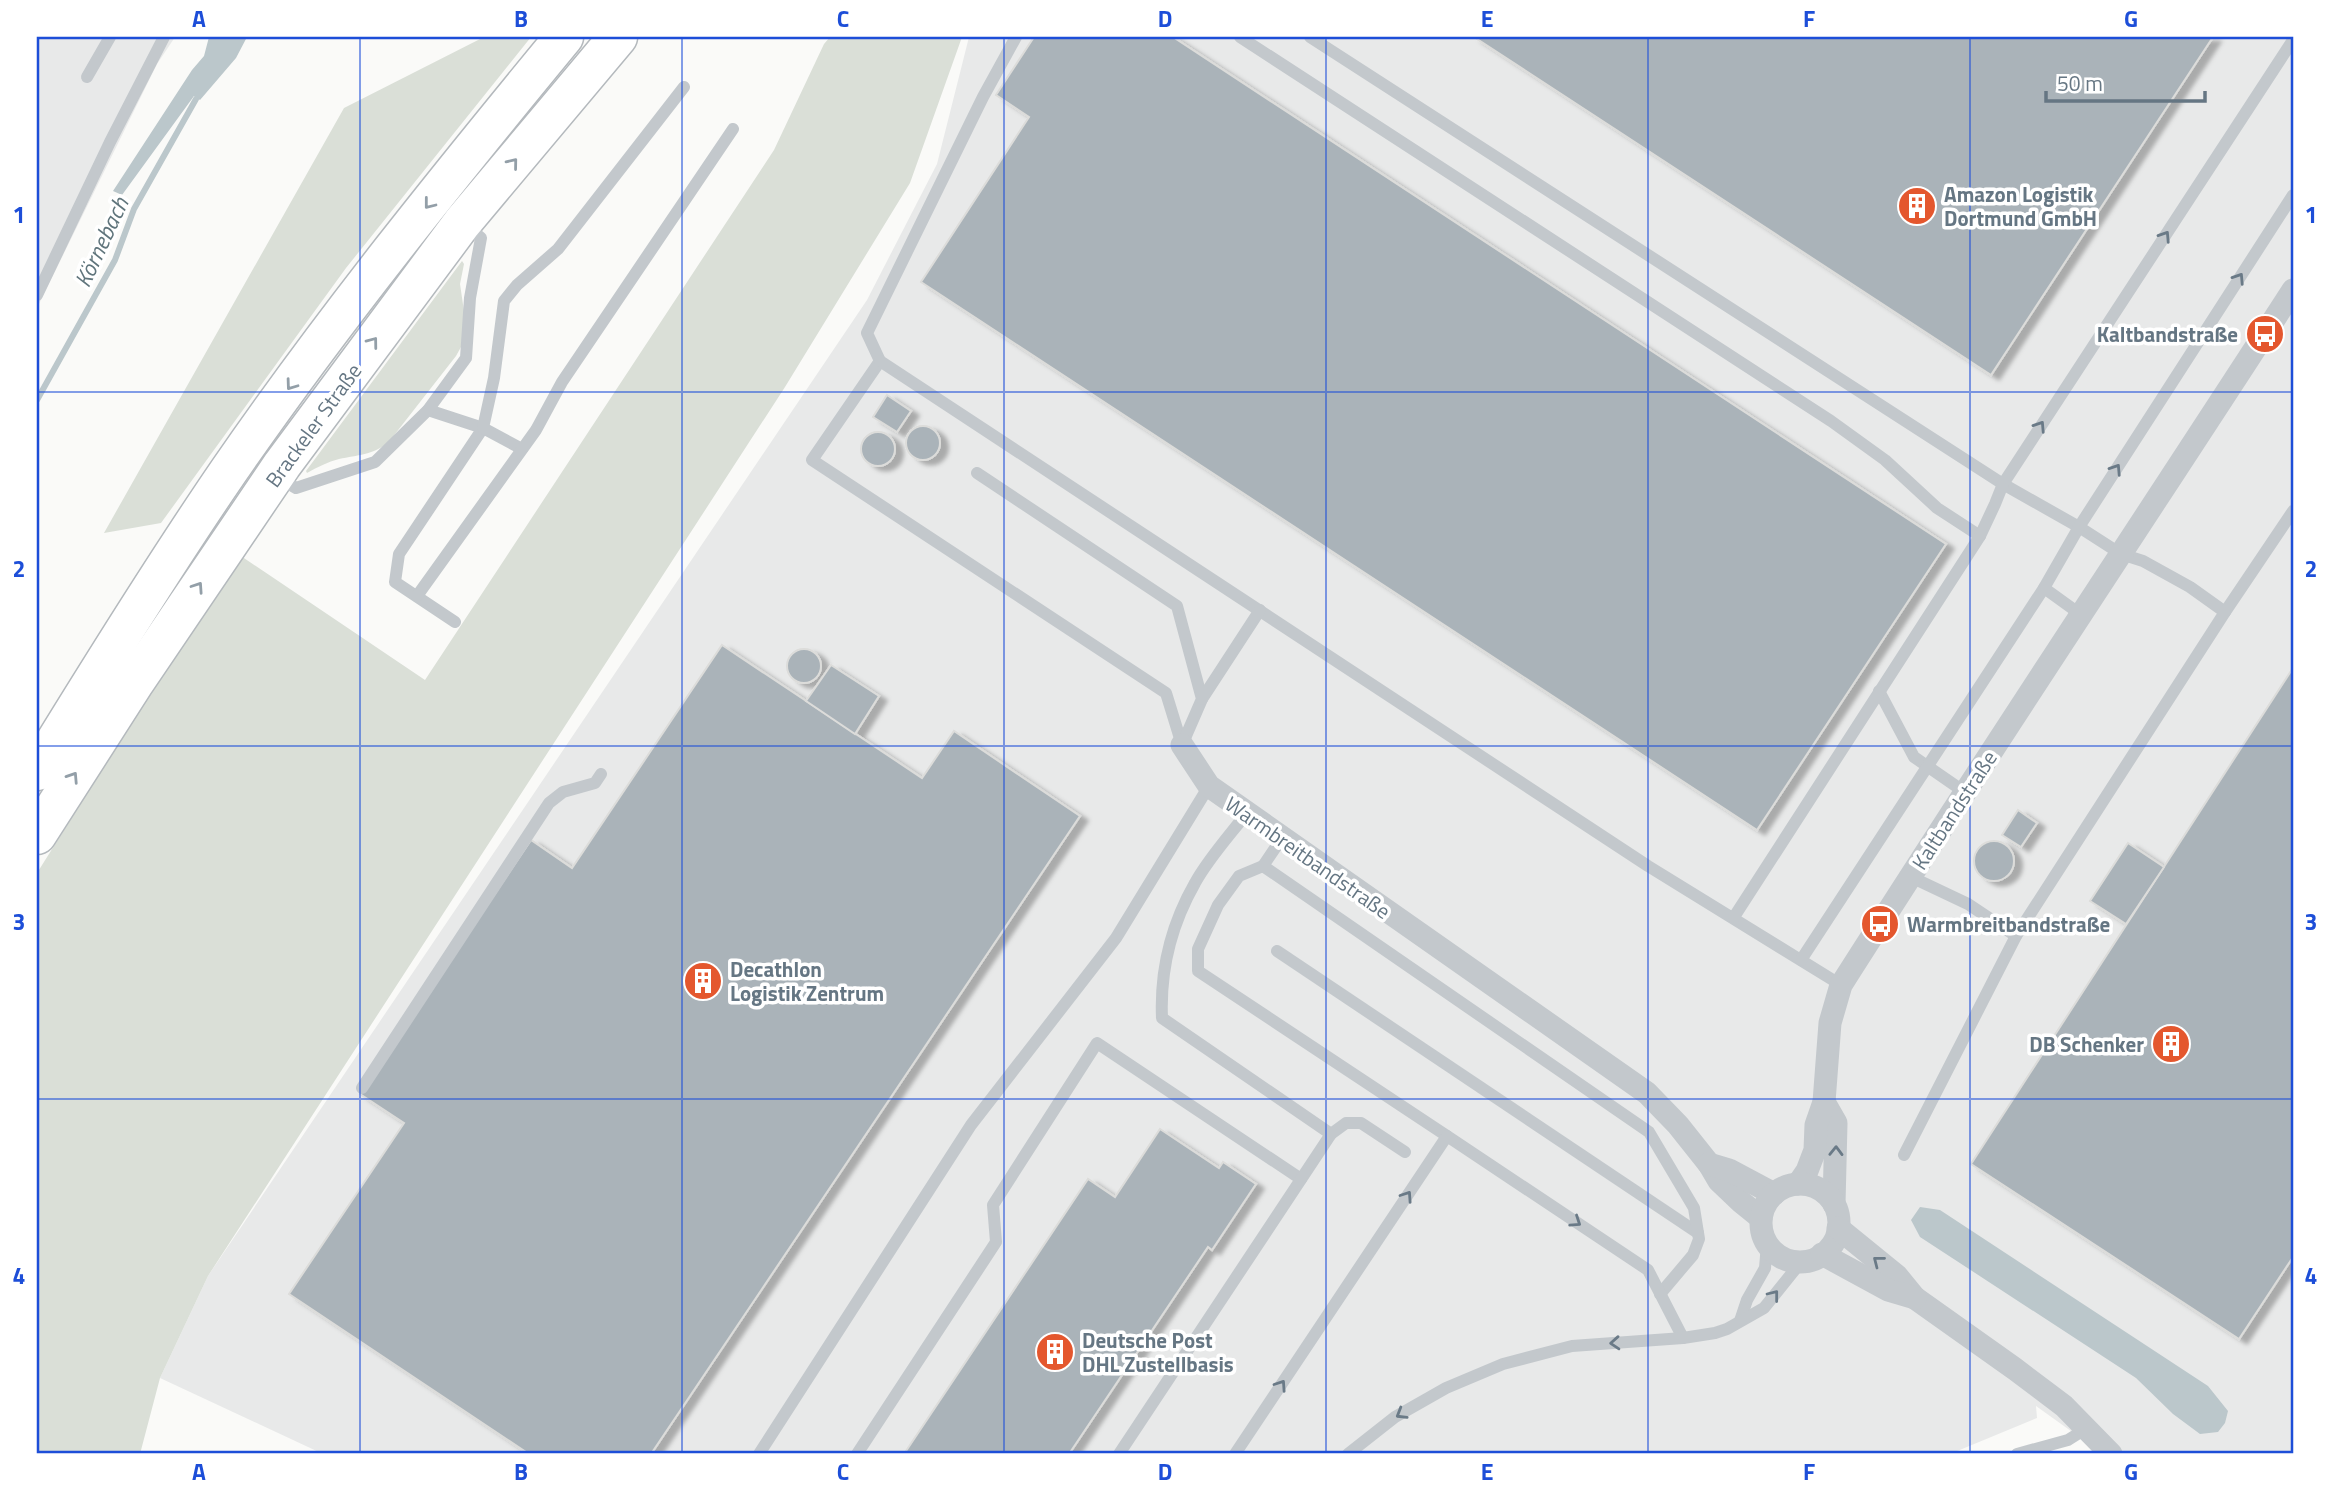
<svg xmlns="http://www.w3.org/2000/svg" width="2330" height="1491" font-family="'Titillium Web',sans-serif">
	<defs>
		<filter id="shadow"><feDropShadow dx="8" dy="4.5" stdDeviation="2" flood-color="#0004"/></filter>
	</defs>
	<rect width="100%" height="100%" fill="#fafaf8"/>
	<g fill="#e8e9e9">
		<path d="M37,37h138l-18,27 -120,244z"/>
		<path d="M969,37h1324v1417h-190l-67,-48 1,12 -87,36h-1627l-163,-76 48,-102 659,-976 70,-136z"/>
	</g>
	<g fill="#dadfd7">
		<path d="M484,37h47l-185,231 -185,255 -57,10 240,-425z"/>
		<path d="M830,37h132l-52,146 -125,204 -577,889 -48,102 -20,76h-103v-581l201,-319 187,126 349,-530 50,-106z"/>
		<path d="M462,261l2,3 -4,20 5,34 -4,29 -5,9 -68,87c-16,12 -30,12 -49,16 -11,3 -22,8 -32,14l-1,-2z"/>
	</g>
	<g fill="#bbc7cb">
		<path d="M209,37h38l-11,21 -36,42 -6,-4 -72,99 -9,-4 79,-121 12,-14z"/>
		<path d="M1920,1207l20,3 268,176 20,25 -3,12 -7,9 -18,2 -27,-20 -37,-36 -216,-141 -9,-17z"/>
	</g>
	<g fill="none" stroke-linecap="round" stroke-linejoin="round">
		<path stroke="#bbc7cb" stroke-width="6" d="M37,400l78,-140 19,-51 62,-110"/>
	</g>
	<g fill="#aab3b9" stroke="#dcdcda" stroke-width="2" filter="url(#shadow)">
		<path d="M1034,37h139l773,507 -189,286 -836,-548 108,-165 -33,-22z"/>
		<path d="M1474,37h739l-222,338z"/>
		<path d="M887,395l24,16 -14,21 -24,-15z"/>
		<circle cx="923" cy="443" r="17"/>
		<circle cx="878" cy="449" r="17"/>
		<path d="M722,645l200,133 32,-47 126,85 -429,638h-122l-240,-160 115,-171 -44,-29 171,-254 41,28z"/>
		<circle cx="804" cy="666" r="17"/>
		<path d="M831,665l48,31 -24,38 -49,-33z"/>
		<path d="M2293,668v589l-54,82 -268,-175z"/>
		<path d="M2018,810l19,13 -16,24 -19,-12z"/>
		<circle cx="1994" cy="861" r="20"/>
		<path d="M2128,843l36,24 -38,57 -36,-23z"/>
		<path d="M1160,1129l59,39 4,-6 33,22 -44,66 -4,-3 -139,207h-165l184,-275 27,18z"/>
	</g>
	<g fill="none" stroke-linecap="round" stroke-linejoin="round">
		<defs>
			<g id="trunk">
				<path d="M37,771c62,-101 124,-201 191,-299 104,-151 220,-294 336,-435"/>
				<path d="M37,835l98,-153 147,-217 180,-242 156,-186"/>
			</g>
		</defs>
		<use href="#trunk" stroke="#b4b9bd" stroke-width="41"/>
		<g stroke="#c3c8cc" stroke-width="12">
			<path d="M1016,37l-33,60 -116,236 13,28 -68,99 354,233 16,52"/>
			<path d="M1240,37l591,384 54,39 52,48 43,28"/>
			<path d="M1310,37l693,447 76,43 42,27 22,7 47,26 35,25"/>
			<path d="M87,77l23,-40"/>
			<path d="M37,295l73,-153 54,-105"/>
			<path d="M880,361l768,505 193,119"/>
			<path d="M428,410l55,18 -84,126 -4,28 60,40"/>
			<path d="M522,449l-39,-21 11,-50 10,-77 13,-16 41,-36 126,-162"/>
			<path d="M977,473l200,133 25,93 -20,46"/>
			<path d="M279,478l17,10 79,-26 53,-52 38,-52 4,-60 11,-60 -17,-14"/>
			<path d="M2044,588l36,26"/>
			<path d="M417,596l119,-166 26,-48 171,-253"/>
			<path d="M1879,691l35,66 52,36"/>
			<path d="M1202,699l58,-89"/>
			<path d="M1246,814c-17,22 -38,45 -51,69 -24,42 -35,88 -33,135l169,116"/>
			<path d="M1263,866l19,-28"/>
			<path d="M1911,877l57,27 48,32"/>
			<path d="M1734,917l246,-381 15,-32 8,-20 290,-444"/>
			<path d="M1277,951l421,282"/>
			<path d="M1801,960l243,-372 35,-61 214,-332"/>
			<path d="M362,1088l187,-285 14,-11 32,-9 6,-9"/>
			<path d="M1447,1136l-249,-165v-22l20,-44 21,-29 24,-10 386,266 45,76 5,31 -6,16 -33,39"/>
			<path d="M1904,1155l112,-219 209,-324 68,-101"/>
			<path d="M1740,1321l7,-21 18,-32 2,-24"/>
			<path d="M759,1454l212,-329 145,-187 93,-152"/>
			<path d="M857,1454l139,-212 -3,-37 104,-162 204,136"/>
			<path d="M1119,1454l212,-320 15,-11h15l44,29"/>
			<path d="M1235,1454l212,-318 201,134 35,68"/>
			<path d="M1348,1454l47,-37 51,-29 57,-24 69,-18 111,-8 32,-5 12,-4 37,-21 37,-46"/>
			<path d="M2017,1454l51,-14 19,-12"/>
		</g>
		<g stroke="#c3c8cc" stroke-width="23">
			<path d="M1182,745l27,41 438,307 31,32 31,39 10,17 21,20 21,17"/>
			<path d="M1824,1102l12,21 -2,81"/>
			<path d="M1709,1164l20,6 45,24"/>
			<path d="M1798,1184l9,-13 8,-21 1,-25 8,-23 6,-79 11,-38c148,-233 302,-463 452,-695"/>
			<circle cx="1800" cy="1223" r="39"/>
			<path d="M1838,1228l59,48 18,22 100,71 49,37 47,48"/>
			<path d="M1822,1254l66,36 27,8"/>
		</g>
		<use href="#trunk" stroke="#fff" stroke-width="38"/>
	</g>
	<defs><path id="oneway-chevron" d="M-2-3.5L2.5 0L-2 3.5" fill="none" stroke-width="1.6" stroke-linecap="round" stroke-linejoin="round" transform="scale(1.75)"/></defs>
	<g stroke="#939fa8">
		<use href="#oneway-chevron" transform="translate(513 163) rotate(-51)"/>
		<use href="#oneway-chevron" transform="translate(429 204) rotate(128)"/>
		<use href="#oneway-chevron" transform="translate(373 342) rotate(-53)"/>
		<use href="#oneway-chevron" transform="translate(291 385) rotate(126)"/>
		<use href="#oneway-chevron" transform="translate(198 587) rotate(-56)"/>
		<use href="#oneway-chevron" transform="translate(73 777) rotate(-57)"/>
	</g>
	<g stroke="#6a7a87">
		<use href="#oneway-chevron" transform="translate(2165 236) rotate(-57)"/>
		<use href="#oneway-chevron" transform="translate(2239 278) rotate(-57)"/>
		<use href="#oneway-chevron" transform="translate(2040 426) rotate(-57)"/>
		<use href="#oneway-chevron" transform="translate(2116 469) rotate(-57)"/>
		<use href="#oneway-chevron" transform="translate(1836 1151) rotate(-89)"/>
		<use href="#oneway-chevron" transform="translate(1407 1196) rotate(-56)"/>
		<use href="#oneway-chevron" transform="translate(1576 1222) rotate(34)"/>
		<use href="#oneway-chevron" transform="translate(1878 1261) rotate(-142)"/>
		<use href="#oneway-chevron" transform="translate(1774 1295) rotate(-52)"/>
		<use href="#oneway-chevron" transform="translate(1615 1343) rotate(176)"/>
		<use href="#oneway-chevron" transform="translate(1281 1385) rotate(-56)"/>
		<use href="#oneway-chevron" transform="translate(1401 1414) rotate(149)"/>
	</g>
	<path fill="none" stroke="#1d4ed8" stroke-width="2" stroke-opacity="0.55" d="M360,37v1417M682,37v1417M1004,37v1417M1326,37v1417M1648,37v1417M1970,37v1417M37,392h2256M37,746h2256M37,1099h2256"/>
	<defs>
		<symbol id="building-disc" viewBox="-11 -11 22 22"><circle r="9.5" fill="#e4572e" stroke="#fff"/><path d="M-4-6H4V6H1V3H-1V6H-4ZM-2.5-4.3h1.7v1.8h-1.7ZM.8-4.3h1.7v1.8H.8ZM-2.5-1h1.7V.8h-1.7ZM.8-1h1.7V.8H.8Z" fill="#fff"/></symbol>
		<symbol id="bus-disc" viewBox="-11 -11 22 22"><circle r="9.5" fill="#e4572e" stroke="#fff"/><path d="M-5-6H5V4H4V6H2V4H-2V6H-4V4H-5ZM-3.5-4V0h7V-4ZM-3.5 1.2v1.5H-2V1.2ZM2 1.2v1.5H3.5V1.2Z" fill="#fff"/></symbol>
	</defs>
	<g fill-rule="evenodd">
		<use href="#building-disc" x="1895" y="184" width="44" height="44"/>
		<use href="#bus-disc" x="2243" y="312" width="44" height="44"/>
		<use href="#bus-disc" x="1858" y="902" width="44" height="44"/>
		<use href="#building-disc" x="681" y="959" width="44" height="44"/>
		<use href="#building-disc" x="2149" y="1022" width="44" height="44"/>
		<use href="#building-disc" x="1033" y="1330" width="44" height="44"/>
	</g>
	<g text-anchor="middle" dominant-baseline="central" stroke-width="7" stroke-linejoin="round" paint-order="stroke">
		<g font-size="21" font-weight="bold" fill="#657683" stroke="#fff" text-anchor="start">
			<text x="1944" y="194">Amazon Logistik<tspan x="1944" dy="24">Dortmund GmbH</tspan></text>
			<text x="2238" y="334" text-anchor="end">Kaltbandstraße</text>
			<text x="1907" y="924">Warmbreitbandstraße</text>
			<text x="730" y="969">Decathlon<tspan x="730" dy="24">Logistik Zentrum</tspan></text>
			<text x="2144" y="1044" text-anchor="end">DB Schenker</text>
			<text x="1082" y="1340">Deutsche Post<tspan x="1082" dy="24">DHL Zustellbasis</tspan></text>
		</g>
		<g font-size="21" fill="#657683" stroke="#fff">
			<text transform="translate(313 425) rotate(-54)">Brackeler Straße</text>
			<text transform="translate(1954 810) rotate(-57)">Kaltbandstraße</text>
			<text transform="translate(1308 857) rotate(35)">Warmbreitbandstraße</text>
		</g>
		<g font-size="23" font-style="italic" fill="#60757c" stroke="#fff">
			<text transform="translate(101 242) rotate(-65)">Körnebach</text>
		</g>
	</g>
	<rect width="2330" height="1491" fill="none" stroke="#ffffff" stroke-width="77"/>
	<path d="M2046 91v10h159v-10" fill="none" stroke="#657683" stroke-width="3.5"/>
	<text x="2057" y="91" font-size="21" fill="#657683" stroke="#ffffff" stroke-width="5" paint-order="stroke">50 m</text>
	<rect x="38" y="38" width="2254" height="1414" fill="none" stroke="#1d4ed8" stroke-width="2.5"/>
	<g font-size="23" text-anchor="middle" font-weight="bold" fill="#1d4ed8">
		<text x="199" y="27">A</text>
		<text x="521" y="27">B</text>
		<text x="843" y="27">C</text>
		<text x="1165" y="27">D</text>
		<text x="1487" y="27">E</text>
		<text x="1809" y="27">F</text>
		<text x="2131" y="27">G</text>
		<text x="19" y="223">1</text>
		<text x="2311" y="223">1</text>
		<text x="19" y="577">2</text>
		<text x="2311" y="577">2</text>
		<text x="19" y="930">3</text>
		<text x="2311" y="930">3</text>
		<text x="19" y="1284">4</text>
		<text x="2311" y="1284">4</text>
		<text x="199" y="1480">A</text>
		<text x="521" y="1480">B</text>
		<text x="843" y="1480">C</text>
		<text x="1165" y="1480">D</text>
		<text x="1487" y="1480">E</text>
		<text x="1809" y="1480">F</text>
		<text x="2131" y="1480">G</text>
	</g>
</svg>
